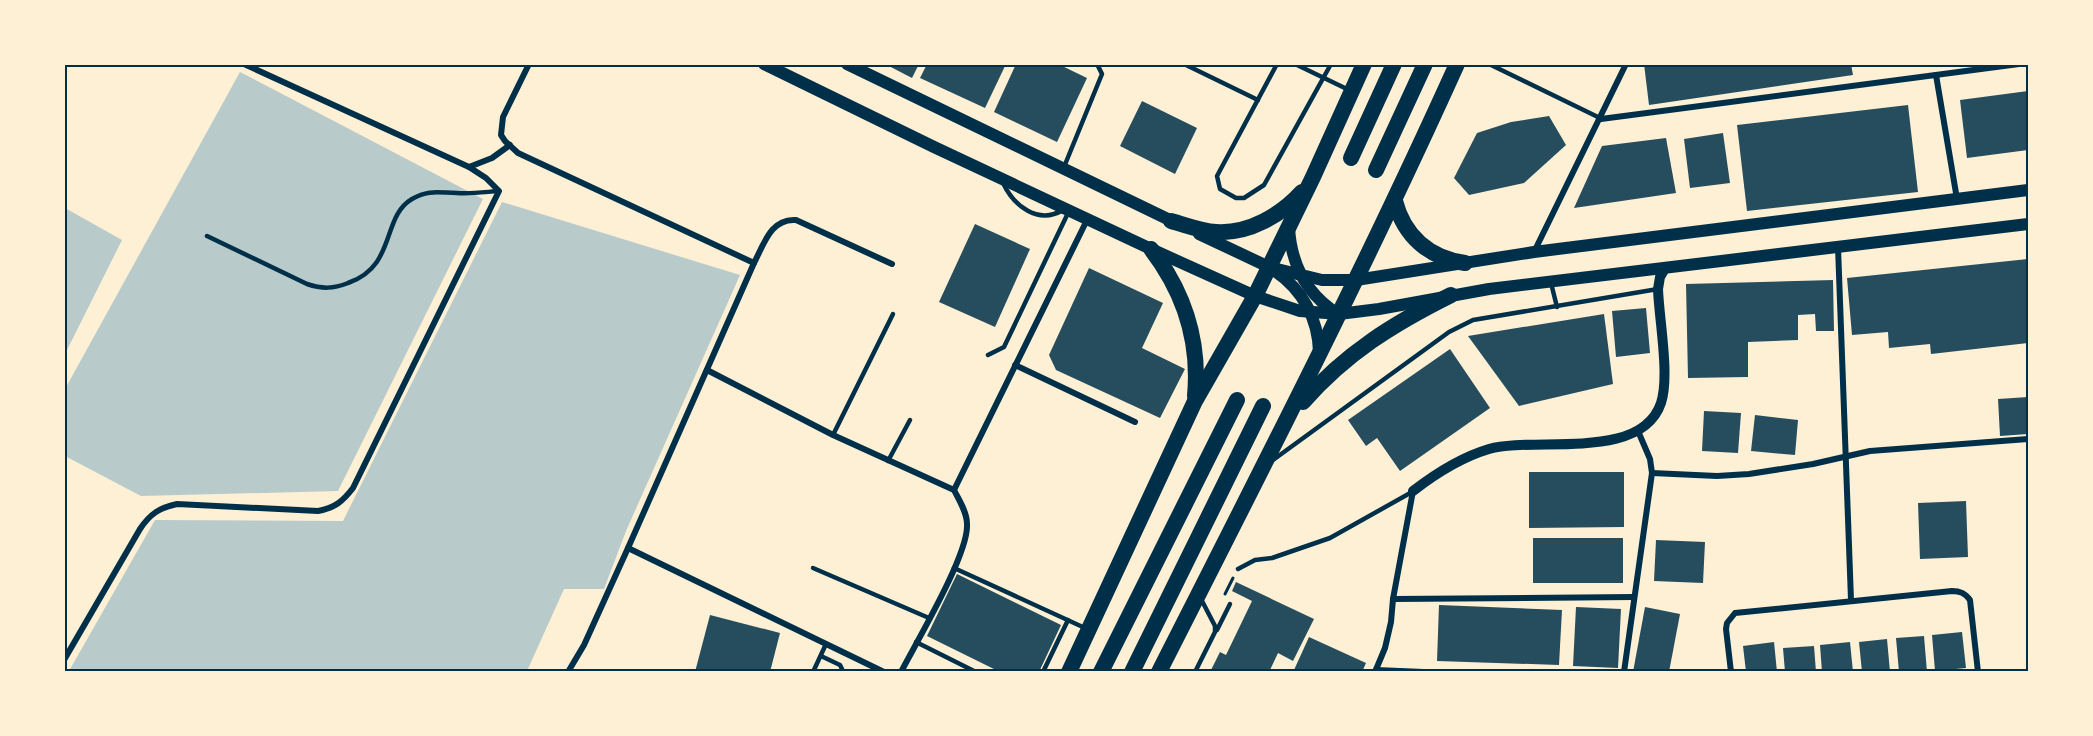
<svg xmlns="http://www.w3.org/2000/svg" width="2093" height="736" font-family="Rubik,sans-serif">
	<rect width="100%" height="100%" fill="#fdf0d5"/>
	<g fill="#b9caca">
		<path d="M240,72l243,127 -145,292 -197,5 -76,-40v-67z"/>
		<path d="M502,202l238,73 -114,256 -22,58h-40l-37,82h-458l86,-151 188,1z"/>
		<path d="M65,208l57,32 -57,114z"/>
	</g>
	<g fill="#264d5e">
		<path d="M885,64h34l-7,14z"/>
		<path d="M927,64h79l-21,44 -65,-30z"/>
		<path d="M1016,64h42l29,14 -30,64 -63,-30z"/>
		<path d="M1644,64h207l2,11 -204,30z"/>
		<path d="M2028,91v59l-61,8 -7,-58z"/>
		<path d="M1142,101l55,27 -22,46 -55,-28z"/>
		<path d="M1908,105l10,87 -171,19 -10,-86z"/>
		<path d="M1549,116l17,29 -42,38 -55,12 -15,-17 23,-45 34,-11z"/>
		<path d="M1723,133l7,50 -40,5 -6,-49z"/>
		<path d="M1666,138l10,55 -102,15 28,-62z"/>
		<path d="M975,224l55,25 -35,78 -56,-25z"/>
		<path d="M2028,259v84l-97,11 -1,-10 -41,4 -1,-16 -36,3 -5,-57z"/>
		<path d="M1089,268l74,35 -21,45 43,21 -25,49 -104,-48 -7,-15z"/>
		<path d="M1833,280l1,51h-18l-1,-17 -17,1v25l-50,2v35l-60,1 -2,-94z"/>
		<path d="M1646,308l4,45 -34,4 -4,-46z"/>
		<path d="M1604,314l9,70 -94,22 -51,-70z"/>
		<path d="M1450,349l40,59 -90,63 -23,-33 -11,8 -18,-26z"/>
		<path d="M2028,397v37l-28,2 -2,-37z"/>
		<path d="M1704,411l37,2 -3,40 -36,-2z"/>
		<path d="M1755,415l43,5 -3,35 -44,-4z"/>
		<path d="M1529,472h95v55l-95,1z"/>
		<path d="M1966,501l2,56 -48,2 -2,-56z"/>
		<rect x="1533" y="538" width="90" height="45"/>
		<path d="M1656,540l49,2 -2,41 -49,-2z"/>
		<path d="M957,574l104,51 -22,47h-39l-73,-36z"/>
		<path d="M1236,582l78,37 -21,42 -15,-8 -9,19h-59l10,-20 6,3 26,-54 -20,-10z"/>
		<path d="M1439,605l123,5 -3,55 -122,-4z"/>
		<path d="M1576,607l45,2 -3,59 -45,-2z"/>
		<path d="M1645,607l35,7 -11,58h-36z"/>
		<path d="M710,615l70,18 -10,39h-75z"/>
		<path d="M1962,632l4,36 -31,3 -3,-36z"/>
		<path d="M1924,636l3,36h-28l-3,-34z"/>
		<path d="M1309,637l57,26 -4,9h-65l-3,-2z"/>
		<path d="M1887,639l3,33h-28l-3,-30z"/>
		<path d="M1774,642l3,30h-31l-3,-26z"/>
		<path d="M1850,642l3,30h-31l-2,-27z"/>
		<path d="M1814,646l2,26h-31l-2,-24z"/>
	</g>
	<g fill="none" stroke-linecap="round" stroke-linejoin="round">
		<path stroke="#003049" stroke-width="3" d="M1225,594l8,-16"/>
		<g stroke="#003049" stroke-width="4.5">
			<path d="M1081,64h3"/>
			<path d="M1184,64l74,36"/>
			<path d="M1277,64l-60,112 3,13 16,9h8l20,-13 67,-121"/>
			<path d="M1295,64l54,26"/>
			<path d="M1489,64l111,54"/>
			<path d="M1064,167l38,-93 -5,-10"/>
			<path d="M1003,183c11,23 35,42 60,27"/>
			<path d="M207,236l100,48c15,5 26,5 41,-1 49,-17 33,-66 64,-84 17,-10 28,-6 45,-6 14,1 28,-1 42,-2"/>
			<path d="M1551,283l6,24"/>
			<path d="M988,355l16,-8 64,-134"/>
			<path d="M833,435l60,-121"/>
			<path d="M1273,460l176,-128 24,-12 185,-31"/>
			<path d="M888,461l22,-41"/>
			<path d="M813,568l116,50"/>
			<path d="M954,568l131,60"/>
			<path d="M1238,569l17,-9 17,-2 58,-20 82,-46"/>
			<path d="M1217,630l13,-26"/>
			<path d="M916,642l60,30"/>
			<path d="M821,656l19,9 2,4 -1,3"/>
			<path d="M813,672l13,-28"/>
			<path d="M1043,672l25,-52"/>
			<path d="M1195,672l20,-40v-6l-14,-27"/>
		</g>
		<g stroke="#003049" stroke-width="6">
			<path d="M529,64l-26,53 -2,18 4,6 13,12 236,110"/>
			<path d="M1936,75l21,124"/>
			<path d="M1601,119l418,-55"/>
			<path d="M469,167l23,-9 18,-13"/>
			<path d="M1838,247l13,353"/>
			<path d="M1534,252l92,-188"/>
			<path d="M1015,365l120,57"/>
			<path d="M707,370l126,65 121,55c5,10 13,22 13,34 2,30 -50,117 -66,148"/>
			<path d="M1652,473l65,3 32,-2 64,-10 57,-13 158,-12"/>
			<path d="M954,490l133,-270"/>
			<path d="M628,548l256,124"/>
			<path d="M1393,599l241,-2"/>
			<path d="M64,660l76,-131c10,-15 19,-21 37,-25l141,7c17,-3 25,-10 35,-23l146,-297 -13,-13 -17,-11 -225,-103"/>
			<path d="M1376,670l48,2"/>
			<path d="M568,672l16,-27 44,-97 126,-285c10,-19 17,-45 42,-43l96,44"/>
			<path d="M1375,672l10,-24 6,-26 2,-23 20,-108"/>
			<path d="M1624,672l28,-199 -2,-14 -12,-28"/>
			<path d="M1731,672l-5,-43 1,-6 8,-10 217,-22c8,0 13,2 18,9l8,72"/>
		</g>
		<path stroke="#003049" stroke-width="10" d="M1413,491c22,-17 49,-34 76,-42 47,-13 152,13 172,-46 9,-27 -2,-84 -3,-114l2,-12 6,-10"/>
		<g stroke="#003049" stroke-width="12">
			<path d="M764,64l170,83 217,102 104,47 45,15 39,3 40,-5 110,-20 539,-65"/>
			<path d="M847,64l331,160"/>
			<path d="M1289,227c2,37 17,67 49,87"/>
			<path d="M1199,234l70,33 53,13h34l178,-28 494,-62"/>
			<path d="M1275,271c28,19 43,48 44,81"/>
		</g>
		<g stroke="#003049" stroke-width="16">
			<path d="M1351,158l43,-94"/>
			<path d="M1376,170l49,-106"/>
			<path d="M1395,201c9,35 34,57 70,62"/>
			<path d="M1171,221c15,4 29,10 45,11 33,2 65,-17 86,-40"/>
			<path d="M1151,249c33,43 49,93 44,147"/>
			<path d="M1303,402c43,-49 90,-78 148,-107"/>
			<path d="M1069,672l126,-271 60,-105 58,-119 51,-113"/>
			<path d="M1101,672l136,-272"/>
			<path d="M1132,672l131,-266"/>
			<path d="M1159,672c102,-201 205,-402 298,-608"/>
		</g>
	</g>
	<rect width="2093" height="736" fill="none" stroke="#fdf0d5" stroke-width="132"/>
	<rect x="66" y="66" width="1961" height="604" fill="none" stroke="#003049" stroke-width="2"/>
</svg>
